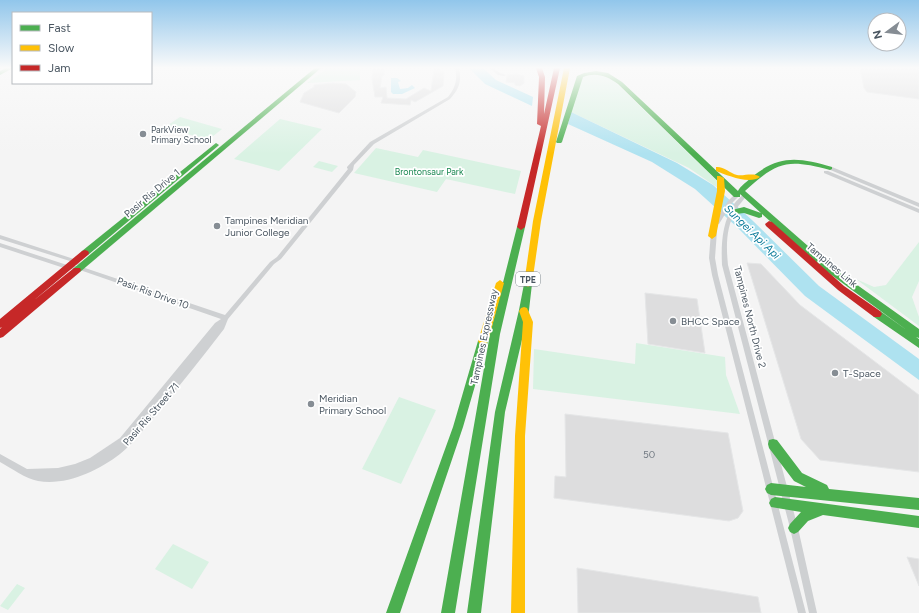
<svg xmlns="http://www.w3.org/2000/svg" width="919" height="613" font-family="Figtree,sans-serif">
	<rect width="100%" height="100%" fill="#f4f4f4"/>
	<g fill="#d9f2e3">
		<path d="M325,68h35v12l-53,3 18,-13z"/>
		<path d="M596,74l17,6 105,102v6l-29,-20 -118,-56 10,-34 3,-2z"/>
		<path d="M180,117l42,12 -14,11 -43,-13z"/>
		<path d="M280,119l42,10 -43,42 -45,-12z"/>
		<path d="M376,148l42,9 5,-7 98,21 -6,23 -69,-15 -9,13 -83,-19z"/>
		<path d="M319,161l19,5 -6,6 -19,-5z"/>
		<path d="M919,242v39l-7,16 7,20v9l-63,-47 18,8 12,-2z"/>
		<path d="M636,343l89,14 1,18 14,39 -207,-25 1,-40 101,15z"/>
		<path d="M399,397l37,13 -35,74 -39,-15z"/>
		<path d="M173,544l36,18 -17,27 -37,-20z"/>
		<path d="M17,584l8,4 -17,22 -8,-4z"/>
	</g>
	<g fill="#aee2f0">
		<path d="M469,68h14l13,12 37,17 -1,9 -47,-22z"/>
		<path d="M391,78h6l4,3 -3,1 2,7 8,-1 4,-3 3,3 -13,6h-9l-2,-2z"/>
		<path d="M571,112l106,51 36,22 39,35 67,66 100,73v21l-114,-84 -67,-68 -43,-39 -43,-27 -84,-38z"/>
	</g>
	<g fill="#ddddde" stroke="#e5e6e7">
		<path d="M373,68l12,1 -1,6 -2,1 -2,12 6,-1 1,11 19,1 18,-11 7,3 3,-23h6l4,5 -1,13 -28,16 -4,-2 -1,5 -29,-2 2,-6h-8l-3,-18z"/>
		<path d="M860,68h59v31l-52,-7 -3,-4z"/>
		<path d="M516,74l8,2v7l-4,3 -5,-1v-2l-9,-1 1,-7z"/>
		<path d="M333,83l13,1 10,8 -1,5 -16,16 -39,-11 4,-9 10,-6v-2z"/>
		<path d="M747,263l14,1 39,41 119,90v77l-99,-12 -19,-21z"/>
		<path d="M645,293l52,6 8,54 -57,-9z"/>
		<path d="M565,414l163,19 15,78 -5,7 -9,3 -175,-23 1,-22 11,1z"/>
		<path d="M907,557l12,2v27z"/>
		<path d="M577,568l181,29 3,16h-183z"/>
	</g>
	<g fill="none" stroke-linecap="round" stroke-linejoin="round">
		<g fill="#ced0d2" fill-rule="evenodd">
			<path d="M455,68h4c3,13 0,21 -9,31l-76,45 -20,21 -1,5 -72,89 -7,5 -46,55 -4,10c-23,30 -47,60 -72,90 -10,12 -19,25 -32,35 -22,17 -54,32 -82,27 -12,-2 -27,-13 -38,-19v-8l27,15 31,-1 17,-4 15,-6 30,-20 95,-115 6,-4 -141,-49 -13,-1 -67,-22v-4l67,22 15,2 143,48 45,-53 7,-5 71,-88 -1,-1v-1l23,-25 78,-45c7,-9 10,-17 7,-29z"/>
			<path d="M489,68h4l7,5 6,2 -2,1 -6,-1z"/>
			<path d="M828,167h4l87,36v4l-91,-38z"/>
			<path d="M824,171h4l91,38v4l-95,-40z"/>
			<path d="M740,190l2,1v2l-10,10 -13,21h-4l-1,-1 14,-22 10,-10z"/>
			<path d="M745,193l2,2c-3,5 -8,9 -11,15 -10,17 -10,36 -8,55l70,263 19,85h-8l-19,-85 -68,-263c-1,-21 0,-42 12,-61 3,-4 7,-8 11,-11z"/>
			<path d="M714,229l3,2 -2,27 3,17 88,338h-8l-86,-338 -3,-17 2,-27z"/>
			<path d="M0,235l77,25 3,3 -3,2 -4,-3 -73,-23z"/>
		</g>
		<g fill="#4caf50" fill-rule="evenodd">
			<path d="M6,68h7l-13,7v-4z"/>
			<path d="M315,68h6l-241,204h-6l-1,-2 1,-2z"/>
			<path d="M596,71l12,2 14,9 116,109c2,-5 10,-10 15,-15 28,-22 47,-18 79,-9v2l-2,1c-43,-11 -52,-9 -85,21l87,76 87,62v9l-3,-1 3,2v9l-45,-31 -2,-3 2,-3h6l28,20 -82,-60 -64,-57v3l-3,1 -15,-5 -16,2v-4l16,-4 17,6 -21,-19v3h-6l-116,-113c-11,-8 -22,-12 -35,-7l-21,65 -1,1h-4l-1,-1 21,-66 7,-3z"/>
			<path d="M216,143l3,2 -1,1 -130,109h-6l-1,-2 1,-2z"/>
			<path d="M521,224l4,3 -25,107 -45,279h-14l49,-279 27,-107z"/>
			<path d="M528,281l4,3 -3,26 -24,102 -24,201h-14l28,-201 24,-102 5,-26z"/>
			<path d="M483,337l3,1 2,3 -25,86 -63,186h-14l67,-186 25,-86 2,-3z"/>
			<path d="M773,439l4,1 25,33 25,12 2,4 90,9v12l-148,-15 -4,-2 -2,-4 2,-4 4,-2 35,4 -12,-6 -25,-33 -1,-4 1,-4z"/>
			<path d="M775,497l144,19v12l-96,-13 -15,6 -10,11 -4,2 -4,-2 -2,-4 2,-4 11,-12 -30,-5 -2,-4 2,-4z"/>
		</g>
		<g fill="#ffc107" fill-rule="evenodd">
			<path d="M564,68h6l-29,153 -9,63 -4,3 -4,-3 9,-63z"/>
			<path d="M716,167c7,-1 14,6 21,8 8,1 17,-3 23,2 -11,8 -33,-2 -44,-6z"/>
			<path d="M717,176h3l4,2 1,13 -9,45 -4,3 -4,-3 9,-45z"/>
			<path d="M500,280l4,3 -16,58 -2,3 -3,1 -3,-1 -2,-3 18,-58z"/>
			<path d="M524,307l3,1 6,14 -8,114v177h-14l4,-177 8,-114 -4,-11 2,-3z"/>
		</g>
		<g fill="#c62828" fill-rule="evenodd">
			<path d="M536,68h6l3,9 -1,37 10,-46h6l-35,159 -4,3 -4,-3 24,-101 -4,-2 2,-47z"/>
			<path d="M769,221l3,1 72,64 36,25 2,3 -2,3h-6l-36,-27 -72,-64 -1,-2z"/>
			<path d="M85,250l3,1 1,2 -1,2 -55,46 41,-33h6l1,2 -1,2 -77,65 -3,1v-9l2,-2 -2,1v-9l82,-68z"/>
		</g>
	</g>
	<linearGradient id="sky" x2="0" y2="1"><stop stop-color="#91c6eb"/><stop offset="0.44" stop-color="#fafafa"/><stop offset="1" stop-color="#fafafa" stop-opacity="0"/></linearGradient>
	<rect width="919" height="154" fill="url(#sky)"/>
	<g fill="#868d94" stroke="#fff" stroke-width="1.5">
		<circle cx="143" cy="134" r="4"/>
		<circle cx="217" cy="226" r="4"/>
		<circle cx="673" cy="321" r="4"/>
		<circle cx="835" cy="373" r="4"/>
		<circle cx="311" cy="404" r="4"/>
	</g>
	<g text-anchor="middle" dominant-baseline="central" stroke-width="3.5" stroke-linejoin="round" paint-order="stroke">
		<g font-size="9" fill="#4a5661" stroke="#fff" text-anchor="start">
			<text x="151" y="129">ParkView<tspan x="151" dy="10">Primary School</tspan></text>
		</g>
		<g font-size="9" fill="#17864f" stroke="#fff">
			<text x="429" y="171">Brontonsaur Park</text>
		</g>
		<rect fill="#fff" stroke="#808990" stroke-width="1" x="516" y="272" width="24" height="14" rx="3"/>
		<g font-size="9" font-weight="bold" fill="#4a5661">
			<text x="528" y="279">TPE</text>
		</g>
		<g font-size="10" fill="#4a5661" stroke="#fff">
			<text transform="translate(152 193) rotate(-40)">Pasir Ris Drive 1</text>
			<text transform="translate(832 265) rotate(40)">Tampines Link</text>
			<text transform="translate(153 293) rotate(20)">Pasir Ris Drive 10</text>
			<text transform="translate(750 317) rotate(76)">Tampines North Drive 2</text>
			<text transform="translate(484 337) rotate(-78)">Tampines Expressway</text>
			<text transform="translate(151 414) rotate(-49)">Pasir Ris Street 71</text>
		</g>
		<g font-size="10" fill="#4a5661" stroke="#fff" text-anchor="start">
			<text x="225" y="220">Tampines Meridian<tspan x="225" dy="12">Junior College</tspan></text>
			<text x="681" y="321">BHCC Space</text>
			<text x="843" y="373">T-Space</text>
			<text x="319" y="398">Meridian<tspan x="319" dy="12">Primary School</tspan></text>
		</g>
		<g font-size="10" fill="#707881">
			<text x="649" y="454">50</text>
		</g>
		<g font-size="11" font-style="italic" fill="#0c7c9b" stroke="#fff">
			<text transform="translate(752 232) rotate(44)">Sungei Api Api</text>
		</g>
	</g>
	<rect x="12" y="12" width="140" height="72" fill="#ffffff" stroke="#b7bbc0"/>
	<rect x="20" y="25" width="20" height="6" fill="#4caf50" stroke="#b7bbc0"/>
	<text x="48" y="32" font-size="12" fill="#4a5661">Fast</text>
	<rect x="20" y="45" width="20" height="6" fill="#ffc107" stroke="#b7bbc0"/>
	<text x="48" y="52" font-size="12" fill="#4a5661">Slow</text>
	<rect x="20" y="65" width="20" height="6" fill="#c62828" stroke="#b7bbc0"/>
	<text x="48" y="72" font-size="12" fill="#4a5661">Jam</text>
	<g transform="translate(887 32) rotate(255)"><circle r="19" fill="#ffffff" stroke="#b7bbc0"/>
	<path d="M0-3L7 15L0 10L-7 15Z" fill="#868d94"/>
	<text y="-6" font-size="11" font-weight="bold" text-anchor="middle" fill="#4a5661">N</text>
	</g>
</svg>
